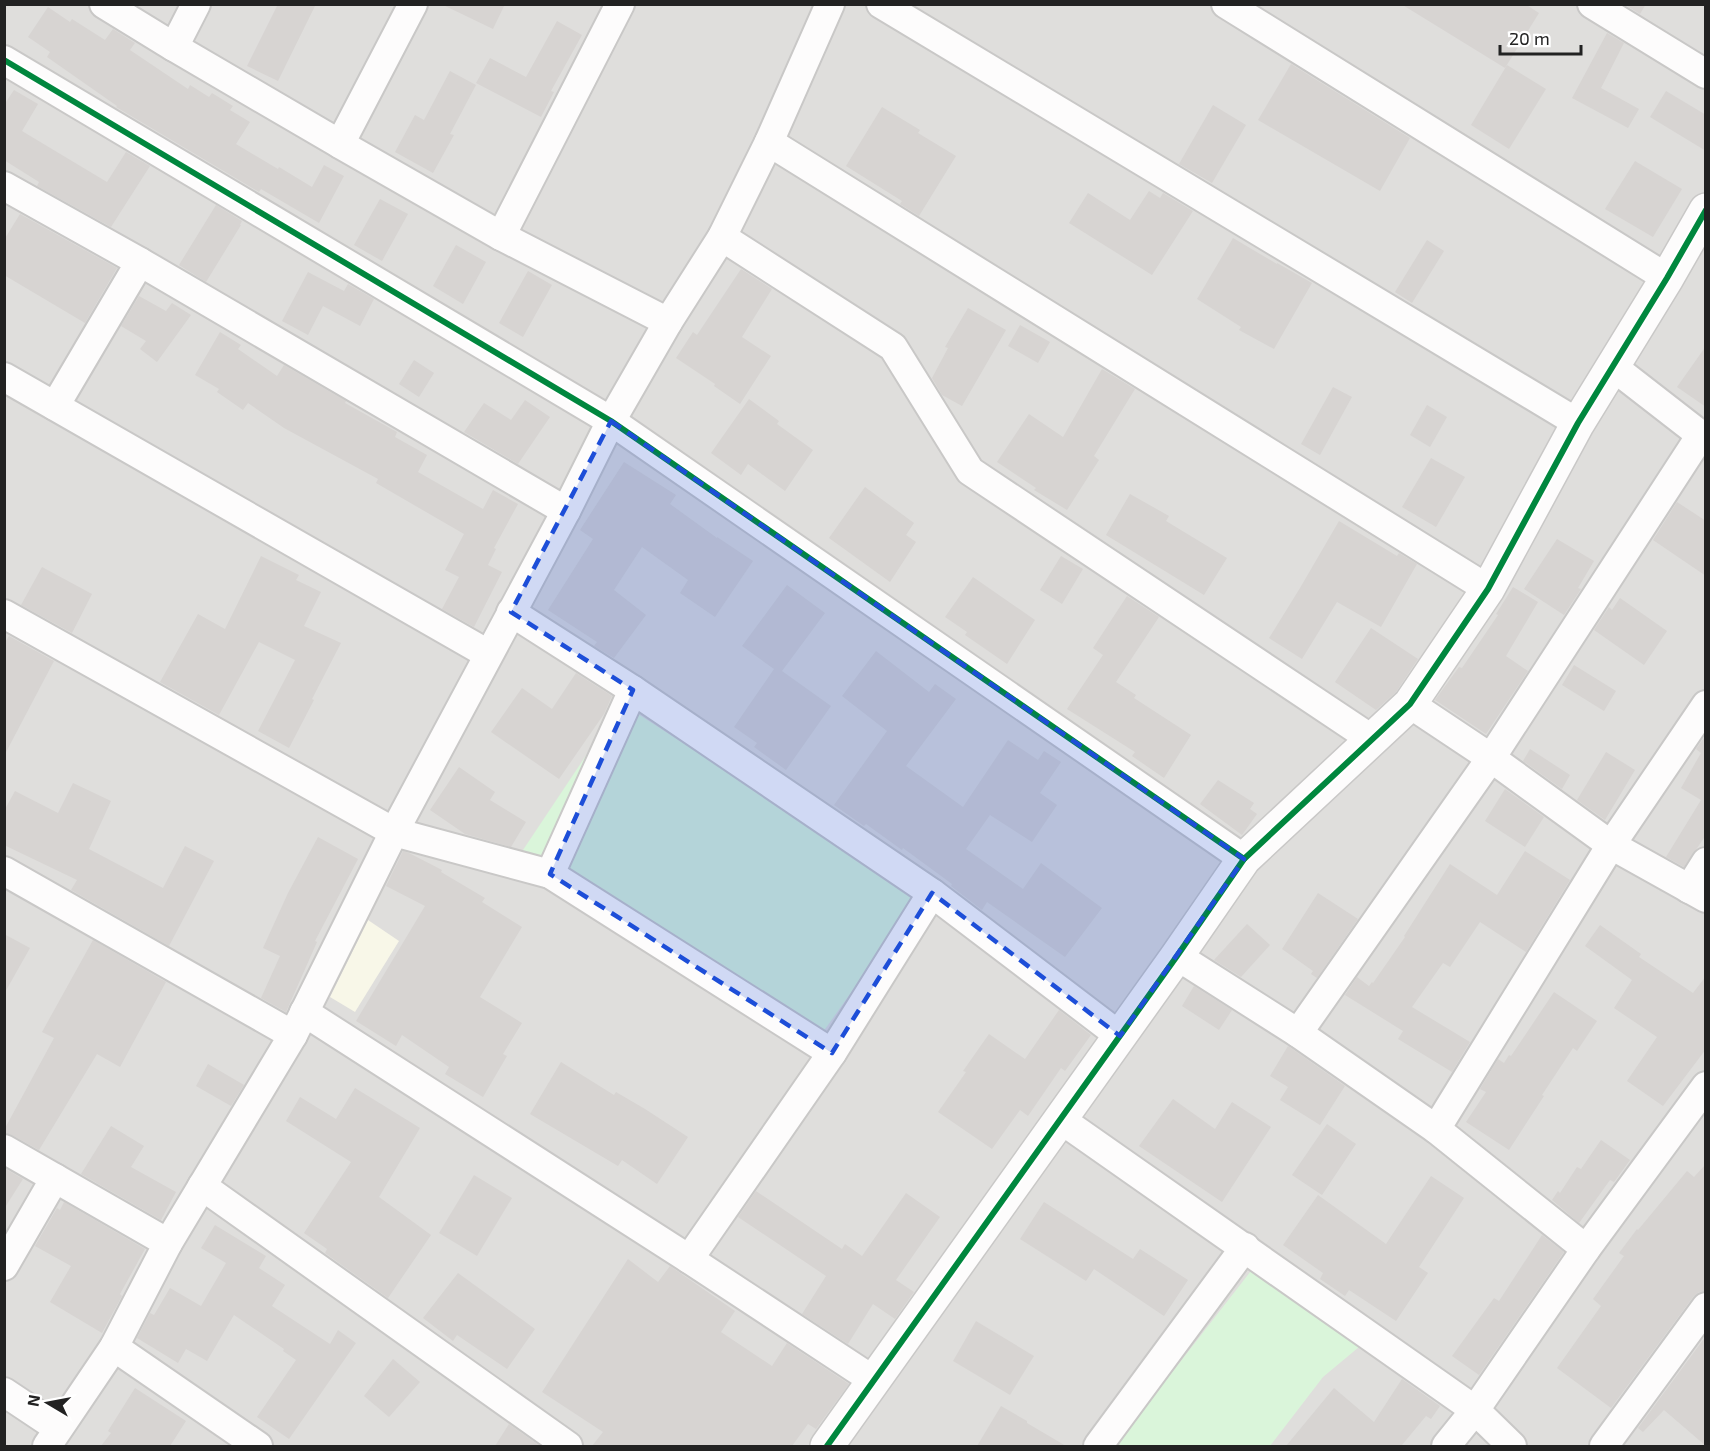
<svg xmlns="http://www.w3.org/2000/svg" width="1710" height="1451" font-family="'Exo 2',sans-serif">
	<rect width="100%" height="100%" fill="#f0eeeb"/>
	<rect fill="#dfdedc" x="5" y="5" width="1700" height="1441"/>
	<path fill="#f8f7e8" d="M368,920l31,21 -44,71 -25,-15z"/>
	<g fill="#daf5da">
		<path d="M621,703l299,193 -102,143 -297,-186z"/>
		<path d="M1254,1267l111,75 -42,35 -53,69h-148l-5,-3z"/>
	</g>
	<g fill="#d7d4d2">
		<path d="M278,4h38l-38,77 -31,-15z"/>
		<path d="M441,4h64l-12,25z"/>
		<path d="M1401,4h124l14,9 -34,55z"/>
		<path d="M1624,4h22l-6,10z"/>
		<path d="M48,7l22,15 2,-3 33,21 8,-11 22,14 -5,7 58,39 2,-4 19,12 3,-4 21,13 -3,4 20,12 -14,22 42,25 1,-2 33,20 12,-22 20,11 -25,47 -58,-34 -2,3 -143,-85 1,-1 -70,-49 3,-5 -22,-15z"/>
		<path d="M557,21l25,14 -31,56 3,1 -13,25 -65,-34 14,-25 36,19z"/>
		<path d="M1607,33l17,10 -23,45 38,21 -11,19 -56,-30z"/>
		<path d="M1291,64l119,74 -30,53 -122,-71z"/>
		<path d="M1507,65l39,24 -37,60 -38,-24z"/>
		<path d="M450,71l26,14 -26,49 4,1 -21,38 -38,-21 20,-37 9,5z"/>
		<path d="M14,90l24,14 -16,27 85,51 19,-30 24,14 -39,61 -74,-41 2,-4 -35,-22v-55z"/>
		<path d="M1666,91l40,24v36l-56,-34z"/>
		<path d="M1213,105l33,20 -34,58 -33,-19z"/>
		<path d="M882,107l38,23 -2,3 38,23 -37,60 -19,-12 2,-3 -56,-35z"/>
		<path d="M1635,161l47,28 -29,48 -48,-28z"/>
		<path d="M1149,191l11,7 3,-5 30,18 -41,64 -83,-52 19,-30 42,27z"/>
		<path d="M380,199l28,15 -26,47 -28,-16z"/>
		<path d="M216,205l26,16 -2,4h1l-35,57 -27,-17z"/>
		<path d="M20,214l97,54 -32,55 -81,-48v-35z"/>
		<path d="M1233,238l44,26v-1l35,20 -38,66 -35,-19 2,-3 -44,-28z"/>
		<path d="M1427,240l17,11 -32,52 -17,-11z"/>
		<path d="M456,245l30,17 -23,42 -30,-18z"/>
		<path d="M741,269l31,20 -30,48 29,19 -31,48 -26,-18 1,-2 -39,-26 17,-26 4,3z"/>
		<path d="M528,271l24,14 -29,52 -24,-14z"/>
		<path d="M308,272l36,19 4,-7 26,15 -14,27 -37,-20 -15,29 -26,-14z"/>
		<path d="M139,296l27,15 6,-8 19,12 -34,47 -17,-13 6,-8 -25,-15z"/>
		<path d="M968,308l38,22 -44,76 -20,-11 -10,-17 16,-30 -3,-1z"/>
		<path d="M1020,325l30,17 -12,21 -30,-17z"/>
		<path d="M220,332l21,13 -3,4 39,27 7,-11 62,36 -1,2 52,29 -2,5 32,18 -9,17 65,37 10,-19 25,14 -24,44 2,1 -8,16 14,7 -28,55 -32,-18 17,-32 -14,-7 19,-36 -88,-51 2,-4 -94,-51 -36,-25 -5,7 -26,-18 2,-3 -24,-14z"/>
		<path d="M1706,346v61l-29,-20z"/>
		<path d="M414,360l20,13 -15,24 -20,-13z"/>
		<path d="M1102,369l33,20 -41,67 5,4 -32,50 -33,-20 2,-2 -39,-26 32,-48 34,23z"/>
		<path d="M1333,387l19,10 -32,58 -19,-11z"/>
		<path d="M749,399l30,22 -2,3 36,26 -28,41 -37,-27 -7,11 -30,-22z"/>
		<path d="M525,400l25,17 -32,47 -54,-32 20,-29 27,17z"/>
		<path d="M1427,405l20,12 -17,30 -20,-12z"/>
		<path d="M1431,458l34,19 -29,50 -34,-20z"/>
		<path d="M624,462l52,33 -6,9 47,34v-1l36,24 -38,56 -35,-24 8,-13 -46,-33 -28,43 32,25 -32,43 -20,-12 3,-4 -49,-32 45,-71 -13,-9z"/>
		<path d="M865,487l49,36 -8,12 10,7 -26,40 -61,-44z"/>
		<path d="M1130,494l39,22 -3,5 61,37 -23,37 -98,-60z"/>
		<path d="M1677,502l29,19v55l-53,-36z"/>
		<path d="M1339,521l58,35 2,-3 18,11 -36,63 -44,-25 -35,57 -33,-21 31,-50z"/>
		<path d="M1557,539l37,22 -16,27 3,1 -17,26 -40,-26z"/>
		<path d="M261,556l38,19 -3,5 25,12 -17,34 37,17 -29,56 2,1 -25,48 -31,-17 37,-71 -36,-18 -40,73 -59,-33 38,-68 27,15z"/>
		<path d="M1061,556l22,13 -21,35 -22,-14z"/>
		<path d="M42,567l50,27 -20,39 -51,-28z"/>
		<path d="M973,577l62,43 -28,44 -42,-29 2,-3 -22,-15z"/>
		<path d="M787,585l38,28 -43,58 49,35 -45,64 -32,-23 3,-4 -23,-16 40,-58 -32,-23z"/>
		<path d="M1513,587l25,15 -32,54 22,15 -42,63 -51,-34 24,-33 3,1 36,-53 -2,-1z"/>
		<path d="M1127,596l32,21 -43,65 20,13 -2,3 57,37 -27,43 -32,-22 3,-4 -68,-43 36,-54 -10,-7z"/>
		<path d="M1620,598l47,33 -23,34 -50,-35 15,-23 3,3z"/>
		<path d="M1371,628l47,31 -22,33 -20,18 -41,-28z"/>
		<path d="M9,636l45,25 -50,95v-112z"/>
		<path d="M876,651l53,41 6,-8 21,15 -50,67 57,41 45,-67 30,20 6,-9 17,11 -21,31 17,12 -25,37 -42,-27 -24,34 57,40 18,-26 61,45 -37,49 -78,-55 -5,8 -31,-24 1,-2 -49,-36 -1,2 -36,-26 -2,2 -30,-21 53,-74 -45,-35z"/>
		<path d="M1574,665l42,26 -12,20 -42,-26z"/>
		<path d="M576,673l36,23 -8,18 -45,65 -68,-47 31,-44 30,21z"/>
		<path d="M1706,735v100l-22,32 -18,-10 35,-57 -20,-12 20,-35 -5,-4z"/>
		<path d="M1530,749l40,26 -8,14 -39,-28z"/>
		<path d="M1606,752l29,18 -30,50 -28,-20z"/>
		<path d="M459,767l36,25 -5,8 36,22 -15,25 -46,-13 -35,-24z"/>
		<path d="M1218,780l36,23 -4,6 7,5 -15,21 -42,-31z"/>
		<path d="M73,783l38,18 -22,48 74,39 22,-42 29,15 -45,85 -98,-56 6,-10 -73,-35v-34l11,-20 43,22z"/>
		<path d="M1505,789l39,28 -19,30 -40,-26z"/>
		<path d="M318,837l40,22 -43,82 2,1 -31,70 -25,-14 19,-42 -17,-8 25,-55z"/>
		<path d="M403,851l6,2 33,17 -1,2 44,26 -3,4 40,25 -42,70 42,26 -19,31 4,2 -24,41 -38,-23 4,-7 -47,-32 -6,11 -40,-25 69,-115 -39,-20z"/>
		<path d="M1525,851l45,29 -44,72 -46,-30 -30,45 -7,-4 -31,44 58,35 -18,30 -54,-33 5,-8 -58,-36 12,-18 12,9 3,-4 1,1 32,-46 -1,-1 46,-72 47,31z"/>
		<path d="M1318,893l40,26 -41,59 -6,-4 2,-3 -31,-22z"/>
		<path d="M1247,924l23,21 -29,32 -27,-17z"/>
		<path d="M1600,925l41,29 -2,3 54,36 13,-17v73l-43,57 -36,-25 30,-44 -43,-29 18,-28 -47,-34z"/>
		<path d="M4,934l26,14 -26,46z"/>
		<path d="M93,940l73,42 -46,85 -23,-13 -58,96 -27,-15 -8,-2v-3l50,-92 -12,-6z"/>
		<path d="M1194,986l38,24 -13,20 -37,-24z"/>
		<path d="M1554,992l43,29 -20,30 -4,-3 -31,47 2,1 -35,54 -43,-28 20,-30 -6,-3 18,-30 6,4 5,-8 2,1z"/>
		<path d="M1059,1010l32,25 -26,36 -4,-3 -33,48 -8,-6 -28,39 -54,-37 28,-40 -3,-1 26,-37 36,25z"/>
		<path d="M1288,1046l57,40 -25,39 -40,-25 8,-13 -18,-11z"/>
		<path d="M561,1062l53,33 2,-3 29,17 43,28 -31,47 -35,-24 -4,6 -88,-52z"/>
		<path d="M208,1064l36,21 -13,21 -35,-20z"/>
		<path d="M355,1088l65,40 -41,69 52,38 -43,63 -63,-45 2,-4 -23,-16 47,-71 -65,-41 14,-24 36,22z"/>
		<path d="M1173,1099l42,30 17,-27 39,25 -49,75 -83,-56z"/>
		<path d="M1327,1124l29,20 -34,51 -30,-20z"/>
		<path d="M111,1126l33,20 -13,21 45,25 -15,28 -80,-46z"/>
		<path d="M1601,1140l29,20 -16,22 -4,-2 -31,43 -27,-23 6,-9 2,2 17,-26 4,2z"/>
		<path d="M1706,1164v127l-7,1 -6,5 -82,111 -54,-40 44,-62 -8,-7 31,-43 -5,-3 18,-24 1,1 49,-59 7,6z"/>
		<path d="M4,1168l19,11 -19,30z"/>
		<path d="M474,1175l38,23 -35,58 -38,-23z"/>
		<path d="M1431,1176l33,22 -45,69 9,6 -32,48 -47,-31 -4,6 -25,-17 3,-6 -40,-28 35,-50 68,49z"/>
		<path d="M756,1191l86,58 3,-5 17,12 44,-63 34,24 -44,63 18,12 -19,27 -22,-15 -25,40 -46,-30 24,-38 -88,-59z"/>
		<path d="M64,1202l81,47 -25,45 2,2 -20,37 -52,-31 21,-36 -36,-20 22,-38 3,2z"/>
		<path d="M1044,1202l89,57 7,-10 48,31 -24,36 -70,-47 -8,12 -66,-42z"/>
		<path d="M215,1225l51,31 -7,12 26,17 -13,21 58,38 8,-14 18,13 -67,96 -32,-22 39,-57 -13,-9 1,-2 -50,-34 -27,46 -21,-12 -8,14 -41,-25 13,-25 4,2 16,-27 31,18 25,-43 -25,-15z"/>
		<path d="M1542,1235l22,17 -85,123 -27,-19 42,-58 5,3z"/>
		<path d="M628,1259l30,23 12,-16 65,45 -14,21 51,34 15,-23 62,41 -33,45 -8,-5 -16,22h-200l11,-14 -61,-40z"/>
		<path d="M458,1273l77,56 -28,40 -50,-34 -4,6 -30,-23z"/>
		<path d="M976,1321l58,35 -24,39 -57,-34z"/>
		<path d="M1706,1336v110l-42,-36 -21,22 -5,-4z"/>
		<path d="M393,1359l27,23 -31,35 -25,-21z"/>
		<path d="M1402,1379l38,27 -9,13 -5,-3 -24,29 1,1h-117l48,-58 40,34z"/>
		<path d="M135,1388l51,33 -16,25h-69l10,-13 -3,-2z"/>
		<path d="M1001,1406l26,15v2l39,23h-89z"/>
		<path d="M509,1424l31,22h-45z"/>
	</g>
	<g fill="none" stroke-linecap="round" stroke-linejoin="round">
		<defs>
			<g id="minor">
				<path d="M104,4l70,43 22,-43"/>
				<path d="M881,4l697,419"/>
				<path d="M1226,4l441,274"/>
				<path d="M1592,4l114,70"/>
				<path d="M174,47l166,97 73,-140"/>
				<path d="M4,60l607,361 633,438"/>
				<path d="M769,142l719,447"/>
				<path d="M340,144l161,92 167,86"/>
				<path d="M4,186l136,76 -85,144"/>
				<path d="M501,236l119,-232"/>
				<path d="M722,237l171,110 77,124 403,269"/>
				<path d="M140,262l426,249"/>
				<path d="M1612,366l94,73"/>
				<path d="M4,377l484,277"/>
				<path d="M511,612l122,78 299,203 188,143"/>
				<path d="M4,614l390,218 156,42 282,179"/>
				<path d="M1410,704l81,54 120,87 95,53"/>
				<path d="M4,871l289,164 -125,208"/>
				<path d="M550,874l83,-184"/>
				<path d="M1689,889l17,-27"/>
				<path d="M1177,956l121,77 138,96 175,-284 95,-140"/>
				<path d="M304,1012l385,247 184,121"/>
				<path d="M1298,1033l193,-275 210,-323"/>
				<path d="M293,1035l101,-203 172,-321 45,-90 57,-99 54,-85 47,-95 61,-138"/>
				<path d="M1060,1119l415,291 37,36"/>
				<path d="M1436,1129l150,120"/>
				<path d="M4,1149l164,94 -54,104 -67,99"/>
				<path d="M202,1186l366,260"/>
				<path d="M689,1259l143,-206 100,-160"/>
				<path d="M4,1266l51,-88"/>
				<path d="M114,1347l144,99"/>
				<path d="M4,1392l54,36"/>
				<path d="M1098,1446l147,-199"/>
				<path d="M1446,1446l29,-36 111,-161 120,-163"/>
				<path d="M1604,1446l102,-139"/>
			</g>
			<path id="tertiary" d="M827,1446l350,-490 67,-97 166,-155 78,-115 90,-166 89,-145 39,-68"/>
		</defs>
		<use href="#minor" stroke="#c9c8c7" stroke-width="32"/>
		<use href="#tertiary" stroke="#c9c8c7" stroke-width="36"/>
		<use href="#minor" stroke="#fdfcfc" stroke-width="28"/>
		<use href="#tertiary" stroke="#fdfcfc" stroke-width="33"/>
		<defs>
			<g id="cycleway">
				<path d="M4,60l607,361 633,438"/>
				<path d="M827,1446l350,-490 67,-97 166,-155 78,-115 90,-166 89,-145 39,-68"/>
			</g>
		</defs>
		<use href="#cycleway" stroke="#fff" stroke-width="10"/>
		<use href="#cycleway" stroke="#00873e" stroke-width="6"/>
	</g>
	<path fill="#1d4ed8" fill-opacity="0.2" stroke="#1d4ed8" stroke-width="4.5" stroke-dasharray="12 8" stroke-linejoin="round" d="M611,421l633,438 -124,177 -188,-143 -100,160 -282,-179 83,-184 -122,-78z"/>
	<rect width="1710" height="1451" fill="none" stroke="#222222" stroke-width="12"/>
	<g transform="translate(48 1403) rotate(280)" stroke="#ffffff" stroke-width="4.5" paint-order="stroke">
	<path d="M0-4.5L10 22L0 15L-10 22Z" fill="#222222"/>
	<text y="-9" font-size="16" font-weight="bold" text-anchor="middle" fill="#222222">N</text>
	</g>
	<path d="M1500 45v9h81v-9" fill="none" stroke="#222222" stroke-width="3"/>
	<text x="1509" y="45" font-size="18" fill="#222222" stroke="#ffffff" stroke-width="4.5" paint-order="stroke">20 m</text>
</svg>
